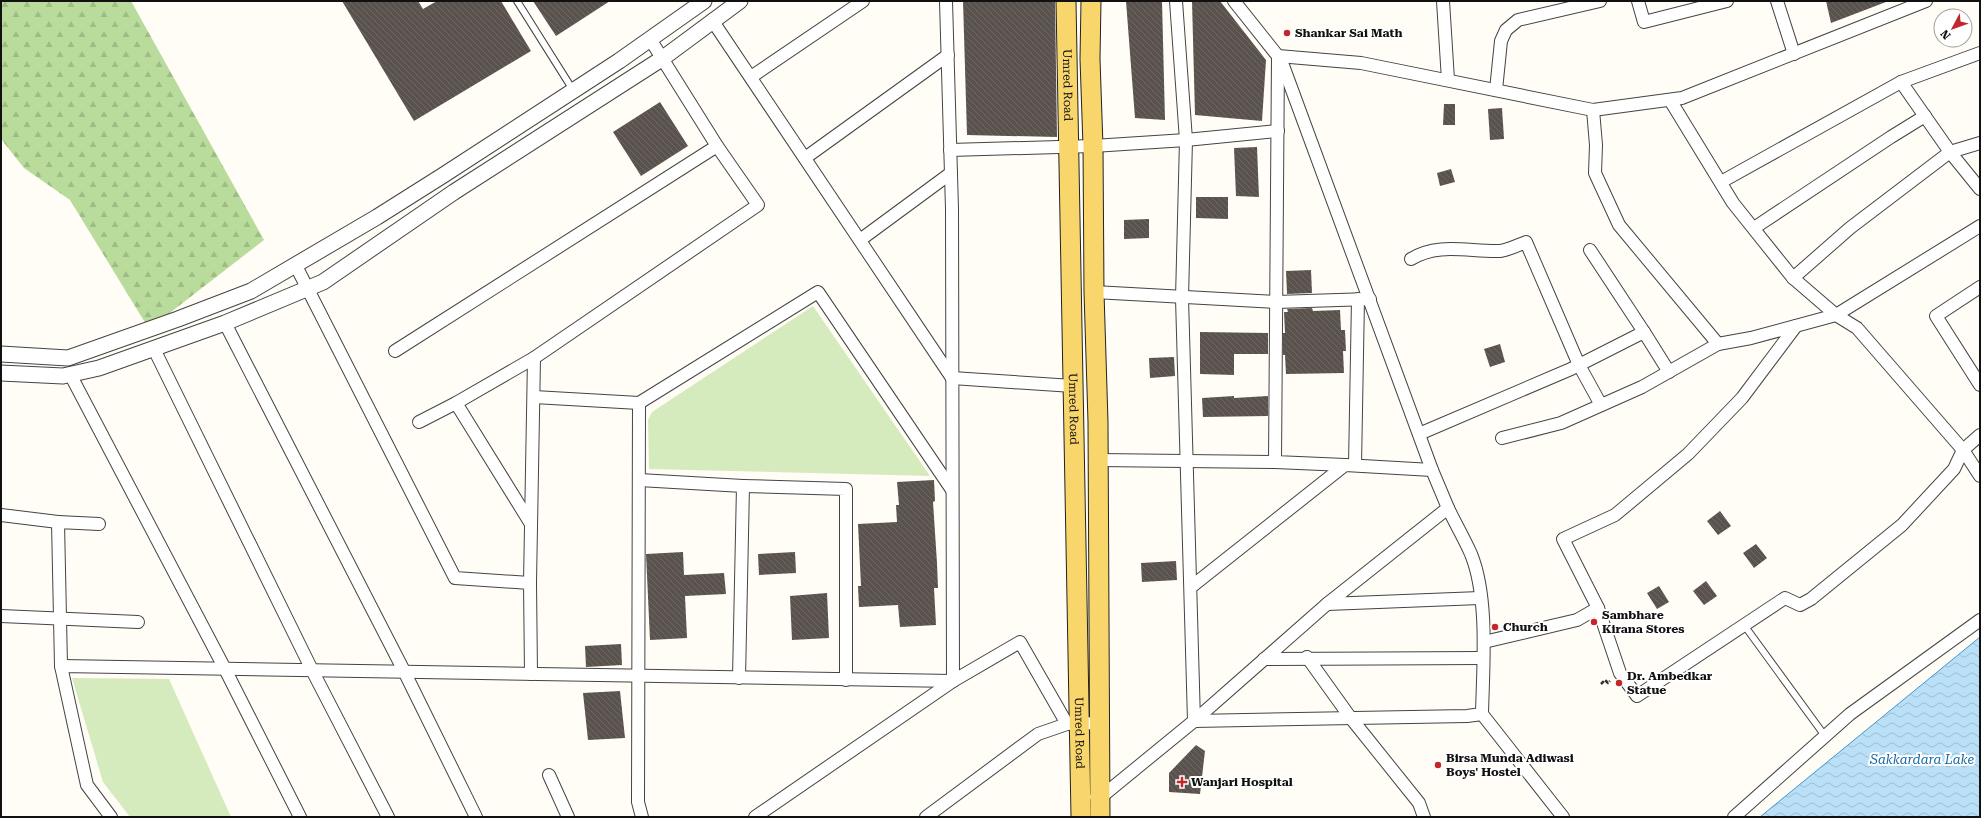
<svg xmlns="http://www.w3.org/2000/svg" width="1981" height="818" font-family="'Roboto Serif',serif">
	<defs>
		<pattern id="forest-firs" width="22" height="20" patternUnits="userSpaceOnUse"><rect width="22" height="20" fill="#b9dc9c"/><path d="M5 1l3.5 6h-7zM16 11l3.5 6h-7z" fill="#9ebc85"/></pattern>
		<pattern id="water-waves" width="16" height="10" patternUnits="userSpaceOnUse"><rect width="16" height="10" fill="#b9e0f7"/><path d="M0 5q4-4 8 0t8 0" fill="none" stroke="#9ebfd3"/></pattern>
		<pattern id="building-back-hatch" width="6" height="6" patternUnits="userSpaceOnUse"><rect width="6" height="6" fill="#5a524d"/><path d="M-1 5l2 2M0 0l6 6M5-1l2 2" fill="none" stroke="#6d6662"/></pattern>
	</defs>
	<rect width="100%" height="100%" fill="#fffdf5"/>
	<g fill="#d5ebbd">
		<path d="M813,306l117,170 -281,-7 -1,-49 4,-8z"/>
		<path d="M72,678l97,1 62,138h-101l-27,-35z"/>
	</g>
	<path fill="url(#forest-firs)" d="M1,1h130l133,239 -115,89 -79,-129 -46,-32 -23,-29z"/>
	<path fill="url(#water-waves)" stroke="#3f96cf" d="M1980,637v180h-220z"/>
	<g fill="url(#building-back-hatch)">
		<path d="M342,1h76l5,8 14,-8h64l30,50 -117,70z"/>
		<path d="M533,1h77l-54,35z"/>
		<path d="M963,1h92l2,136 -90,-2z"/>
		<path d="M1126,1h36l3,119 -30,-2z"/>
		<path d="M1192,1h28l46,59 -4,61 -67,-6z"/>
		<path d="M1826,1h60v1l-55,21z"/>
		<path d="M660,102l28,44 -47,30 -28,-44z"/>
		<path d="M1444,104h11v21h-12z"/>
		<path d="M1502,108l2,31 -14,1 -2,-31z"/>
		<path d="M1257,147l2,50 -23,-1 -2,-48z"/>
		<path d="M1451,169l4,13 -15,4 -3,-13z"/>
		<path d="M1196,197h32v22l-32,-1z"/>
		<path d="M1149,219v19l-25,1v-19z"/>
		<path d="M1311,270l1,23 -25,1 -1,-23z"/>
		<path d="M1312,308l1,3 27,-1 1,20h4l1,21h-3l1,22 -58,1 -1,-19h-2v-22h2l-1,-21h4l-1,-3z"/>
		<path d="M1200,332l68,1v21h-34v21l-34,-1z"/>
		<path d="M1500,344l5,18 -15,5 -6,-18z"/>
		<path d="M1174,357l1,19 -25,2 -1,-20z"/>
		<path d="M1234,396v2l34,-2v20l-65,1 -1,-19z"/>
		<path d="M934,480l1,21 -2,1 4,61 1,25h-4l2,37 -36,2 -2,-22 -39,2 -1,-21h3l-3,-62 39,-2 -1,-17h3l-2,-23z"/>
		<path d="M1720,511l11,15 -13,9 -11,-14z"/>
		<path d="M1756,544l11,14 -13,10 -11,-15z"/>
		<path d="M683,552l1,23 40,-2 2,21 -41,2 2,42 -37,2 -4,-86z"/>
		<path d="M795,552l1,21 -37,2 -1,-21z"/>
		<path d="M1176,561l1,19 -35,2 -1,-19z"/>
		<path d="M1706,581l11,15 -13,9 -11,-14z"/>
		<path d="M1659,586l10,16 -12,7 -10,-16z"/>
		<path d="M827,593l2,45 -37,2 -2,-44z"/>
		<path d="M621,644l1,21 -36,2 -1,-21z"/>
		<path d="M620,691l5,47 -37,2 -5,-47z"/>
		<path d="M1196,745l9,6 -5,43 -31,-2v-19z"/>
	</g>
	<g fill="none" stroke-linecap="round" stroke-linejoin="round">
		<defs>
			<g id="service">
				<path d="M517,1l56,89"/>
				<path d="M1744,625l81,111"/>
			</g>
			<g id="minor">
				<path d="M946,1l6,208 1,472 67,-39 47,82"/>
				<path d="M1176,1l10,139 -4,158 12,423 273,-5 15,-2 81,103"/>
				<path d="M1234,1l47,59 151,410 16,38 -121,96 153,-6"/>
				<path d="M1443,1l5,79"/>
				<path d="M1638,1l6,21 83,-21"/>
				<path d="M1777,1l17,53"/>
				<path d="M712,20l240,358 121,8"/>
				<path d="M751,77l112,-76"/>
				<path d="M1901,82l49,70 30,37"/>
				<path d="M1496,90l5,-49 5,-11 12,-10 82,-19"/>
				<path d="M1670,100l63,103 60,75 43,37 144,-89"/>
				<path d="M1593,110l89,-12 244,-97"/>
				<path d="M950,150l143,-4 93,-6 92,-9"/>
				<path d="M805,158l143,-103"/>
				<path d="M1721,182l180,-100 79,-29"/>
				<path d="M1754,228l137,-91 34,-21"/>
				<path d="M860,240l91,-67"/>
				<path d="M1590,250l54,82"/>
				<path d="M1411,259c27,-17 58,-7 89,-8 8,-1 18,-6 26,-9l53,123 22,40"/>
				<path d="M295,264l160,314 75,5 1,91"/>
				<path d="M1793,278l57,-50 100,-76 30,-9"/>
				<path d="M1980,287l-44,29 44,69"/>
				<path d="M1094,292l182,10 94,-3"/>
				<path d="M225,323l179,348 72,146"/>
				<path d="M154,349l158,321 76,147"/>
				<path d="M395,351l322,-205"/>
				<path d="M70,374l155,295 75,148"/>
				<path d="M534,397l105,6"/>
				<path d="M419,422l37,-19"/>
				<path d="M1419,434l152,-65 73,-37 25,40"/>
				<path d="M1502,438l59,-15 81,-36 76,-43"/>
				<path d="M1098,460l177,2"/>
				<path d="M1345,465l-70,-3 3,-406 83,7 232,47 3,35 -1,28 24,52 99,119 33,-6 85,-23 21,13 106,122 17,26"/>
				<path d="M1355,465l3,-166"/>
				<path d="M639,480l104,6 -4,192"/>
				<path d="M743,486l103,3v191"/>
				<path d="M1448,508c7,15 16,30 23,46 18,44 12,113 11,160"/>
				<path d="M1,515l57,7"/>
				<path d="M531,524l-75,-121 78,-45"/>
				<path d="M530,583l4,-225 224,-153 -41,-59 -67,-107"/>
				<path d="M1191,587l154,-122 87,5"/>
				<path d="M1598,608l-35,-69 52,-24 73,-61 54,-56 54,-72"/>
				<path d="M1,616l137,6"/>
				<path d="M1484,642l93,-22 21,-12 22,65 17,23 148,-98 15,7 11,-6 91,-74 52,-56 9,-19 17,-15"/>
				<path d="M1307,657l43,60 69,86 5,14"/>
				<path d="M1264,659l219,-1"/>
				<path d="M61,666l-3,-144 41,2"/>
				<path d="M549,775l19,42"/>
				<path d="M1096,797h5l93,-76 133,-117"/>
				<path d="M111,817l-24,-32 -26,-119 892,15"/>
				<path d="M642,817l-4,-15 1,-399 179,-111 134,198"/>
				<path d="M755,817l198,-136"/>
				<path d="M926,817l112,-83 29,-10 34,-1"/>
				<path d="M1734,817l116,-103 130,-94"/>
			</g>
			<g id="tertiary">
				<path d="M1,354l67,4 110,-39 73,-28 126,-74 65,-41 177,-115 85,-60"/>
				<path d="M1,373l62,3 36,-8 126,-45 98,-41 131,-90 209,-134 77,-57"/>
			</g>
			<g id="primary">
				<path id="s1" d="M1066,1l15,816"/>
				<path d="M1091,1l-1,58 3,87 1,146 4,130 2,395"/>
			</g>
		</defs>
		<use href="#service" stroke="#444" stroke-width="8"/>
		<use href="#minor" stroke="#444" stroke-width="14"/>
		<use href="#tertiary" stroke="#444" stroke-width="17"/>
		<use href="#primary" stroke="#222" stroke-width="21"/>
		<path stroke="#333" stroke-width="2.5" stroke-dasharray="4 2" stroke-linecap="butt" d="M1601,684l4,-4 3,3 2,-2"/>
		<use href="#service" stroke="#fff" stroke-width="6"/>
		<use href="#minor" stroke="#fff" stroke-width="12"/>
		<use href="#tertiary" stroke="#fff" stroke-width="15"/>
		<use href="#primary" stroke="#f9d66b" stroke-width="19"/>
	</g>
	<g fill="#c4262e" stroke="#fff" stroke-width="1.5">
		<circle cx="1287" cy="33" r="4"/>
		<circle cx="1594" cy="622" r="4"/>
		<circle cx="1495" cy="627" r="4"/>
		<circle cx="1619" cy="683" r="4"/>
		<circle cx="1438" cy="765" r="4"/>
		<path d="M1180 776h4v4h4v4h-4v4h-4v-4h-4v-4h4z"/>
	</g>
	<g text-anchor="middle" dominant-baseline="central" stroke-width="4" stroke-linejoin="round" paint-order="stroke">
		<g font-size="12" font-weight="bold" fill="#111" stroke="#fff" text-anchor="start">
			<text x="1295" y="33">Shankar Sai Math</text>
			<text x="1602" y="615">Sambhare<tspan x="1602" dy="14">Kirana Stores</tspan></text>
			<text x="1503" y="627">Church</text>
			<text x="1627" y="676">Dr. Ambedkar<tspan x="1627" dy="14">Statue</tspan></text>
			<text x="1446" y="758">Birsa Munda Adiwasi<tspan x="1446" dy="14">Boys' Hostel</tspan></text>
			<text x="1191" y="782">Wanjari Hospital</text>
		</g>
		<g font-size="12" fill="#111" stroke="#fff">
			<text stroke="none"><textPath href="#s1" startOffset="84">Umred Road</textPath></text>
			<text stroke="none"><textPath href="#s1" startOffset="408">Umred Road</textPath></text>
			<text stroke="none"><textPath href="#s1" startOffset="732">Umred Road</textPath></text>
		</g>
		<g font-size="13" font-style="italic" fill="#1768a6" stroke="#fff">
			<text x="1922" y="759">Sakkardara Lake</text>
		</g>
	</g>
	<rect width="1981" height="818" fill="none" stroke="#111111" stroke-width="4"/>
	<g transform="translate(1953 28) rotate(229)"><circle r="19" fill="#ffffff" stroke="#a0a0a0"/>
	<path d="M0-3L7 15L0 10L-7 15Z" fill="#c4262e"/>
	<text y="-6" font-size="11" font-weight="bold" text-anchor="middle" fill="#111111">N</text>
	</g>
</svg>
